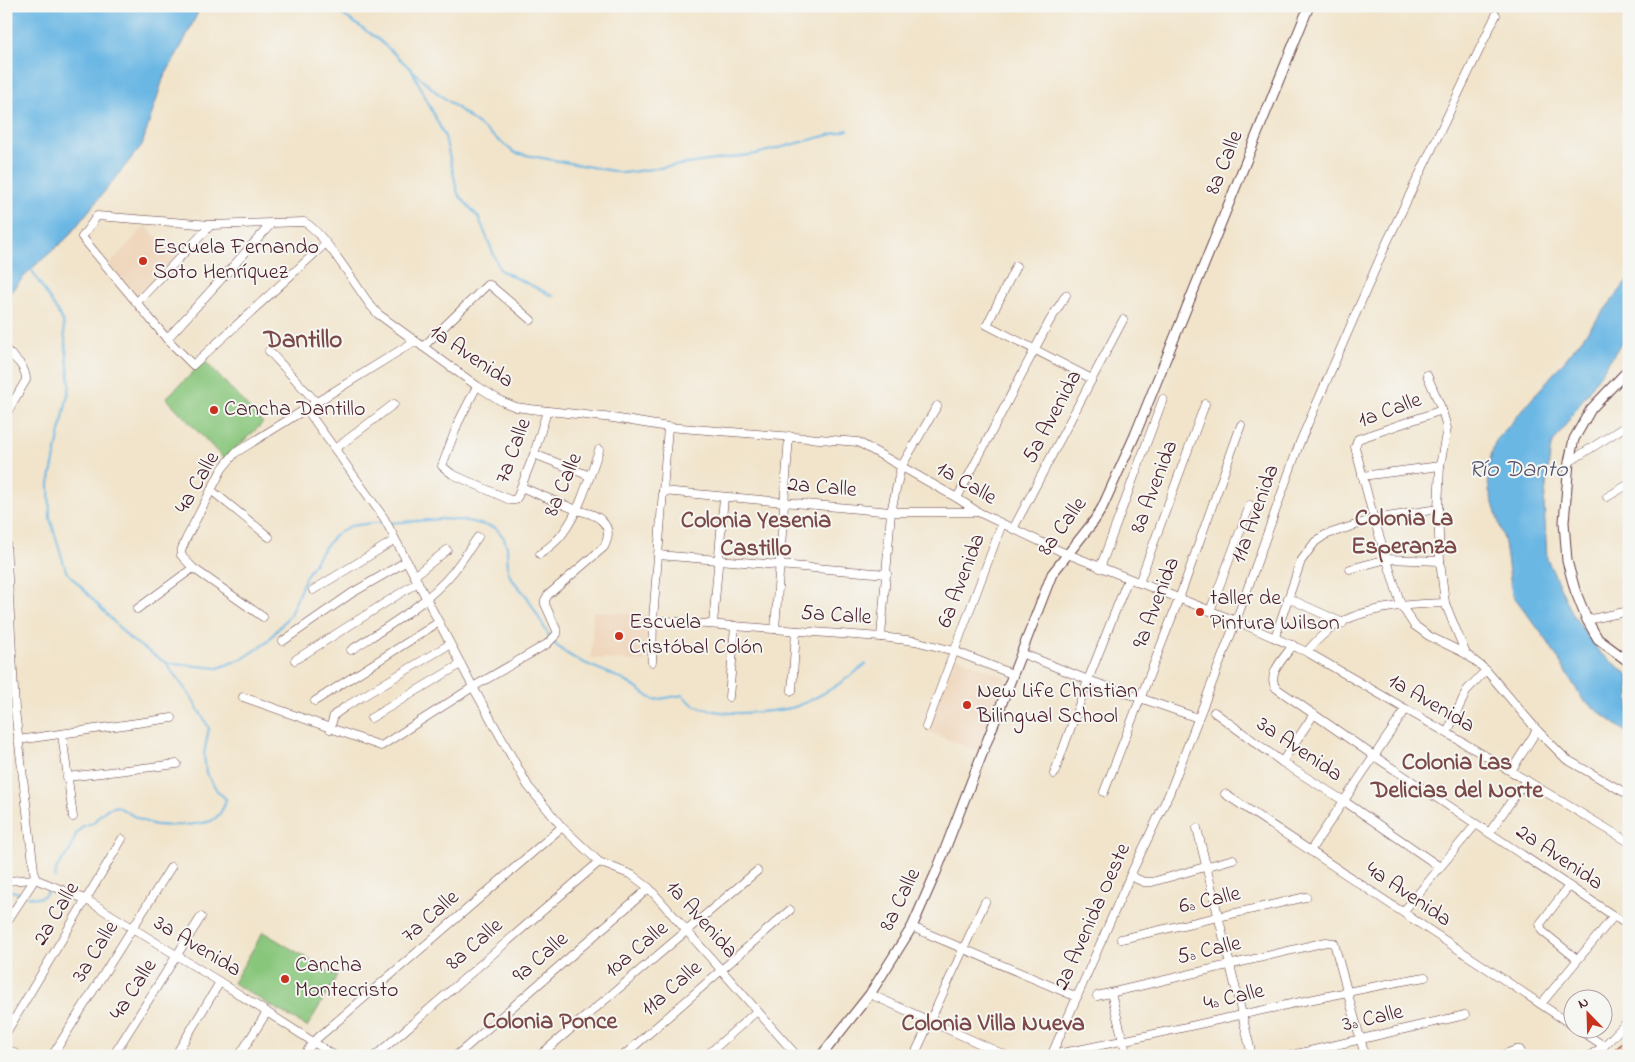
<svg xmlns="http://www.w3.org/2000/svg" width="1635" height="1062" font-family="'Indie Flower',sans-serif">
	<rect width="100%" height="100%" fill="#f6f6f2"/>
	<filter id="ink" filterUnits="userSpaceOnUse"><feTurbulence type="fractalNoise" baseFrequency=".02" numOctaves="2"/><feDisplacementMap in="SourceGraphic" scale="10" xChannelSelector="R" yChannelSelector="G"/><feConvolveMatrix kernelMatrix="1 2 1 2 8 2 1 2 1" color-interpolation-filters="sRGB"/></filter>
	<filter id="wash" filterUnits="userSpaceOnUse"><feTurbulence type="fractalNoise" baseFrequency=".0096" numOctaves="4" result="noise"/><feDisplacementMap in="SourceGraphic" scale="20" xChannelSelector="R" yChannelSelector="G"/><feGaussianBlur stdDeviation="1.12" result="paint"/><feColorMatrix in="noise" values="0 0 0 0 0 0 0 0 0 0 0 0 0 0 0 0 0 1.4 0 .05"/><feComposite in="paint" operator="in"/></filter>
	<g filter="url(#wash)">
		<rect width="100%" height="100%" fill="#f1e4cb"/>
		<g fill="#efd6bb">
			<path d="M145,226l33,31 -40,39 -2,-1 -27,-30z"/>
			<path d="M593,611l54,4 -2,47 -54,-4z"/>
			<path d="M956,657l52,21 -30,73 -51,-20z"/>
		</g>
		<g fill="#88c67c" stroke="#697254">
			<path d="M205,361l58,62 -39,36 -58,-61z"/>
			<path d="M263,932l74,44 -30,51 -74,-44z"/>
		</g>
		<g fill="#6bb7e4" stroke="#5a6b88">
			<path d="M6,6h195l-19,39 -19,34 -21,66 -76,94 -35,30 -25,28z"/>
			<path d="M1629,279v53l-78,114 -7,57 3,56 26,56 27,38 29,22v59l-46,-34 -35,-58 -36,-48 -7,-51 -16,-53 -2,-20 8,-28 70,-82z"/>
		</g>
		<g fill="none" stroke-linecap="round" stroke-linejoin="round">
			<g stroke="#6bb7e4" stroke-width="2">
				<path d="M330,6l48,33 57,52 80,62 109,20 132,-19 92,-24"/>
				<path d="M412,70l33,67 13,57 21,24 21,52 53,26"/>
				<path d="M31,269l32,52 7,64 -21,99 1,34 16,53 64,68 36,24 52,5 26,-10 22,-15 24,-28 16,-39 15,-24 14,-17 15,-9 22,-3h12"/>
				<path d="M388,523l54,-4 26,2 28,7 8,10 3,9 1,24 3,7 17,20 22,40"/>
				<path d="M553,642c18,20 49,26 72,39 10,5 19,13 29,19l29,-5c8,12 24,15 38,17 13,3 64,-1 76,-6 26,-10 48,-25 69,-42"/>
				<path d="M55,878l2,-11 14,-18 5,-15 7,-8 10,-3 6,-7 8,-7 10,-3c11,7 21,14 35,18 11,3 48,1 59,-3 8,-4 13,-13 15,-22l-8,-7 -12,-19 -2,-19 5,-26 -18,-31 -25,-34"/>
				<path d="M6,891h5l12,3"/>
				<path d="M28,896c10,3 15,3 21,-6"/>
			</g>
		</g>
	</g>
	<g filter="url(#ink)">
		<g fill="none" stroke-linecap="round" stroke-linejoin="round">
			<defs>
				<g id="minor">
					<path d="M326,243l-133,122 -26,-26 -85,-102 15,-21 114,9 93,-3c18,8 53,65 66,83l8,9 99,72 24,15 15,6 14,2 83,9 55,9 190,15 99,56 21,14 82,39 176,70 71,31 140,81 182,109"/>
					<path d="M1016,266l-29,59 105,54"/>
					<path d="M137,302l74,-77"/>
					<path d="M167,339l105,-116"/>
					<path d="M423,347l64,-62h3l41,35"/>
					<path d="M6,350c9,9 20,16 20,30l-20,34"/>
					<path d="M269,351l48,52"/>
					<path d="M1427,375l15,35 5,18 -7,38 -2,43 2,52 5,42 21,51"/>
					<path d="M477,386l-19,37 -16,43 10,8 58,26h5l3,-4 3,-9 13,-33 13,-43"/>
					<path d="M307,410l77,108 89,169 55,99 34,41 37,35 33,13 17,13 148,168"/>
					<path d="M1442,410l-84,29 -3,8 19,72 27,86 13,20 15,11 37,18 20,16 51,60 29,29 63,36"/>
					<path d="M335,449l59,-45"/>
					<path d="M534,454l56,22"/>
					<path d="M1569,462l60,-38"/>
					<path d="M1362,476l78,-10"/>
					<path d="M211,490l58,47"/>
					<path d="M663,491l228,21h87"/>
					<path d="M1607,497l22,-13"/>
					<path d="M957,498l92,-176 17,-27"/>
					<path d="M1013,529l110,-209"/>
					<path d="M6,542l9,168 20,169"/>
					<path d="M540,554c8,-6 17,-12 23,-21 18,-24 26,-56 36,-83"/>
					<path d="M658,555l229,19"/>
					<path d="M1100,568l63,-169"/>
					<path d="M1350,569l37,-10 53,2"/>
					<path d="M414,576l33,-26"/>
					<path d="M1139,583l66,-179"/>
					<path d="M313,590l82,-50"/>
					<path d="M1288,598l55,25"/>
					<path d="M137,609l56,-41"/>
					<path d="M1210,611l40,-106"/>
					<path d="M263,617l-70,-49 -12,-13v-4l5,-12 36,-70 13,-16 180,-112"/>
					<path d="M653,620l228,17 34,4 39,10 58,23"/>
					<path d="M1587,620l42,-9"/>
					<path d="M713,624l11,-127"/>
					<path d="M775,629l14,-193"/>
					<path d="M881,637l10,-125 10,-45 36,-61"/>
					<path d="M1275,637l26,-76 14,-19 10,-7 49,-16 64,-10"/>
					<path d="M283,641l69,-48 55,-32"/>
					<path d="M1293,645c-8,12 -27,29 -17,43l98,68 255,170"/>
					<path d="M351,650c34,-22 76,-46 102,-78 9,-11 16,-23 25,-35"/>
					<path d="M1307,652c6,-8 14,-16 22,-22 29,-23 81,-26 116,-27"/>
					<path d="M1021,653l67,27 110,38"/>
					<path d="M295,660l123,-78"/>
					<path d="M652,662l1,-42 15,-193"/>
					<path d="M792,691l4,-60"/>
					<path d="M243,697l138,49 92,-59 74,-43 10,-10v-3l-12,-27v-4l3,-5 56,-48c5,-10 6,-18 -2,-26 -6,-7 -16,-8 -25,-11 -19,-7 -37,-15 -56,-23"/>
					<path d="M729,697l6,-71"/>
					<path d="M315,701l124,-79"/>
					<path d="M1214,712l68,50 62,39 96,66"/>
					<path d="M371,718l90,-54"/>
					<path d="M926,727l76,-203"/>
					<path d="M330,729l4,-14 11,-8 105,-63"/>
					<path d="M1447,733l20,-43 19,-20"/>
					<path d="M62,734l11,83"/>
					<path d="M18,740l154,-22"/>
					<path d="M1282,762l32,-48"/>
					<path d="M1511,771l26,-41"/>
					<path d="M1054,774l34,-94 40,-101"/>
					<path d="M67,777l110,-13"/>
					<path d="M1104,792l75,-193 62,-174"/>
					<path d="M1225,794l347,231"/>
					<path d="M1197,828l55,228"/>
					<path d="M1489,833l37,-53"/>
					<path d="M1310,851l96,-142"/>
					<path d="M1130,876l14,6h8l81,-23"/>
					<path d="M6,881l29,-2 52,21 133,82 115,74"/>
					<path d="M1569,886l-29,38 2,7 35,28"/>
					<path d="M1403,912l73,-88"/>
					<path d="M6,923l29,-44"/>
					<path d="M912,927l165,70"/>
					<path d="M1121,939l185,-42"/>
					<path d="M1111,993l16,63"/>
					<path d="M870,994l137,62"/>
					<path d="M1097,996l229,-54 8,1 31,113"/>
					<path d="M1541,1004l73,-88"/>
					<path d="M1580,1030l24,16"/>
					<path d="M6,1033l116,-194"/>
					<path d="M6,1048l13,8"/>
					<path d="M1051,1055c125,-23 248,-56 374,-78"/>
					<path d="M52,1056l119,-189"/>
					<path d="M113,1056l88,-139"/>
					<path d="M175,1056l45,-74"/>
					<path d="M239,1056l28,-44"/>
					<path d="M304,1056l9,-14 249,-215"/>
					<path d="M375,1056l224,-194"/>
					<path d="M456,1056l193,-168"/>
					<path d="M539,1056l218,-185"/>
					<path d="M623,1056l167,-146"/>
					<path d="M706,1056l51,-45"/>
					<path d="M914,1056l71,-154"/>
					<path d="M1051,1056l79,-180 39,-82 67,-173 64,-179 87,-200 109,-227"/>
					<path d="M1288,1056l177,-41"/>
					<path d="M1500,1056l16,-6h4l3,6"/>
					<path d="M1589,1056l15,-10 25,-26"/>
				</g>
				<g id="tertiary">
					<path d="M1629,369l-38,40 -17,30 -5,23 -5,60 3,39 8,29 12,30 11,19 31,23"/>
					<path d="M821,1056l49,-62 42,-67 25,-57 115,-296 42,-53 8,-13 33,-73 174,-429"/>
				</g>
				<path id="primary" d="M1617,1056l12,-11"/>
			</defs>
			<use href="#minor" stroke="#633d43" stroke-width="9"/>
			<use href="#tertiary" stroke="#633d43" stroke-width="11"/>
			<use href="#primary" stroke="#633d43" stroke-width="13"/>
			<use href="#minor" stroke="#fff" stroke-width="8"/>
			<use href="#tertiary" stroke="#fff" stroke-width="9"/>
			<use href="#primary" stroke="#fbbb8c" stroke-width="11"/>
		</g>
	</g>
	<g fill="#c8321e" stroke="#f6f6f2" stroke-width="2">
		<circle cx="143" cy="261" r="5"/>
		<circle cx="214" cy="410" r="5"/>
		<circle cx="1200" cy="612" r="5"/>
		<circle cx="619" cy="636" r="5"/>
		<circle cx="967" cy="705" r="5"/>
		<circle cx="285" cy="979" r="5"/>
	</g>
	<g text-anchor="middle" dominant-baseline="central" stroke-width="4" stroke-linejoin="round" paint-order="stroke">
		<g font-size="22" fill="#4a1f2b" stroke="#f6f6f2">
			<text transform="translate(1225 163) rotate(-68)">8a Calle</text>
			<text transform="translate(471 357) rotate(34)">1a Avenida</text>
			<text transform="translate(1390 411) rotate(-20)">1a Calle</text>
			<text transform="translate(1053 417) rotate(-62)">5a Avenida</text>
			<text transform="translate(514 451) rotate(-70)">7a Calle</text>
			<text transform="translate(198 483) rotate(-60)">4a Calle</text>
			<text transform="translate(966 484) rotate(30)">1a Calle</text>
			<text transform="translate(564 485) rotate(-67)">8a Calle</text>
			<text transform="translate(1155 487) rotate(-69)">8a Avenida</text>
			<text transform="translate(822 488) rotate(5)">2a Calle</text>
			<text transform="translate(1256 514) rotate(-70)">11a Avenida</text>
			<text transform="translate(1063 527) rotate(-54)">8a Calle</text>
			<text transform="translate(962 581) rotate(-69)">6a Avenida</text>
			<text transform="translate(1157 603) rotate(-69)">9a Avenida</text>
			<text transform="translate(836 616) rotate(4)">5a Calle</text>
			<text transform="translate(1431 704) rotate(30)">1a Avenida</text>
			<text transform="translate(1299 750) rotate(34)">3a Avenida</text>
			<text transform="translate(1559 858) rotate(34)">2a Avenida</text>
			<text transform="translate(1408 895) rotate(34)">4a Avenida</text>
			<text transform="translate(901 900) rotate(-64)">8a Calle</text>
			<text transform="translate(1210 901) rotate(-13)">6ª Calle</text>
			<text transform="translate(57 914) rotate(-59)">2a Calle</text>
			<text transform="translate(431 917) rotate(-41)">7a Calle</text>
			<text transform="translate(1093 917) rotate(-66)">2a Avenida Oeste</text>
			<text transform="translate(701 920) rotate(48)">1a Avenida</text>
			<text transform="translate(475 945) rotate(-41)">8a Calle</text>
			<text transform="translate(197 947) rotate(31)">3a Avenida</text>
			<text transform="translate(637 950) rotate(-40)">10a Calle</text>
			<text transform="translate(1209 951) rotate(-13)">5ª Calle</text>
			<text transform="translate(96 952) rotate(-58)">3a Calle</text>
			<text transform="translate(541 958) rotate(-41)">9a Calle</text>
			<text transform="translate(672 989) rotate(-41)">11a Calle</text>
			<text transform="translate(134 990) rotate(-57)">4a Calle</text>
			<text transform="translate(1234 998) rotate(-13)">4ª Calle</text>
			<text transform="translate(1373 1019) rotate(-13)">3ª Calle</text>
		</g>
		<g font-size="22" fill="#4a1f2b" stroke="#f6f6f2" text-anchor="start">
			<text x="153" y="248">Escuela Fernando<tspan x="153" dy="25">Soto Henríquez</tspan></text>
			<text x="224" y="410">Cancha Dantillo</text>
			<text x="1210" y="599">taller de<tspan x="1210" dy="25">Pintura Wilson</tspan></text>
			<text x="629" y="623">Escuela<tspan x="629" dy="25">Cristóbal Colón</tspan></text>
			<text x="977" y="692">New Life Christian<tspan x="977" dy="25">Bilingual School</tspan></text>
			<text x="295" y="966">Cancha<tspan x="295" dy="25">Montecristo</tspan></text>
		</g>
		<g font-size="24" font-style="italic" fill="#56546c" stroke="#f6f6f2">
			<text x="1518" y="470">Río Danto</text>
		</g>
		<g font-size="24" font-weight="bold" fill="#7b4a48" stroke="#f6f6f2">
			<text x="1404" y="519">Colonia La<tspan x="1404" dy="28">Esperanza</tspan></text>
			<text x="756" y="521">Colonia Yesenia<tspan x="756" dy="28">Castillo</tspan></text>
			<text x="1457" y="763">Colonia Las<tspan x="1457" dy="28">Delicias del Norte</tspan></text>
			<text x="550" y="1022">Colonia Ponce</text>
			<text x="993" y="1024">Colonia Villa Nueva</text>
		</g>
		<g font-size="25" font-weight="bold" fill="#7b4a48" stroke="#f6f6f2">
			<text x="303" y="341">Dantillo</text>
		</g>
	</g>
	<rect width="1635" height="1062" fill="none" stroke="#f6f6f2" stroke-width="25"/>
	<g transform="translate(1588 1014) rotate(337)"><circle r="24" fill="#f6f6f2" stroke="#b1a0a2"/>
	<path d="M0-4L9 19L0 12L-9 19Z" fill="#c8321e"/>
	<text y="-8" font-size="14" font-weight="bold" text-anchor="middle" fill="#4a1f2b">N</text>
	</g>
</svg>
